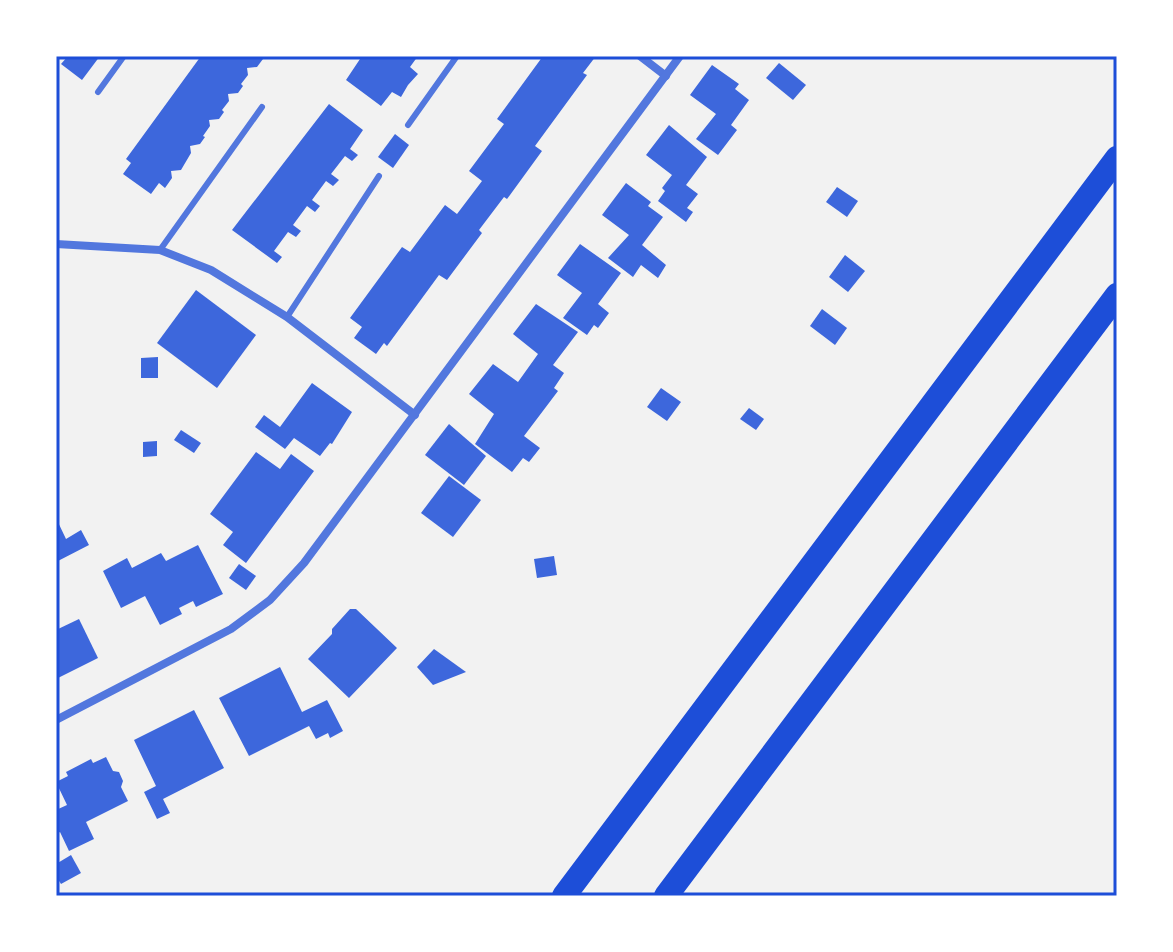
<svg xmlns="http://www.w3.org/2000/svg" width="1173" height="952" font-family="'Sofia Sans Condensed',sans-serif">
	<rect width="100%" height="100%" fill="#f2f2f2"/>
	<g fill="#3d67dc">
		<path d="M68,56h32l-18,24 -21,-16z"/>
		<path d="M201,56h58l4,3 -6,8 -10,1 1,7 -7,9 2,2 -5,7 -10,1 1,7 -7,9 2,2 -5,7 -10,1 1,6 -7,10 2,1 -5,7 -10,2 1,7 -10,17 -10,1 1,7 -7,10 -6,-5 -8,11 -28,-20 8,-11 -5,-4z"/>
		<path d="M362,56h56l-8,11 8,7 -10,11 -7,12 -9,-5 -11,14 -35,-26z"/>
		<path d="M543,56h53l-13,17 4,2 -52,71 7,5 -35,48 -3,-2 -25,33 3,3 -35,47 -8,-5 -52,71 -3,-3 -8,11 -22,-16 8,-11 -12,-9 52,-71 8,5 35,-47 12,9 25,-33 -13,-10 35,-47 -7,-5z"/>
		<path d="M779,63l27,22 -13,15 -27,-22z"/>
		<path d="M712,65l27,19 -4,5 14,11 -18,25 6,5 -19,25 -22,-16 20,-25 -26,-19z"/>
		<path d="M329,104l34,26 -13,19 8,6 -6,6 -7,-5 -14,18 8,6 -6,6 -7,-5 -14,19 8,6 -5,6 -8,-6 -14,19 8,6 -5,6 -8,-5 -14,19 8,6 -5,6 -45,-33z"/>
		<path d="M669,125l38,32 -21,28 12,9 -11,14 6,4 -7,10 -28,-21 7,-10 -3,-3 10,-13 -26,-20z"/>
		<path d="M395,134l14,11 -16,23 -15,-11z"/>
		<path d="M626,183l25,19 -3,4 15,11 -21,28 24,20 -8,13 -17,-13 -8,12 -25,-19 21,-23 -27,-20z"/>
		<path d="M837,187l21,14 -11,16 -21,-15z"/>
		<path d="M580,244l41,29 -23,31 11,9 -11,15 -4,-3 -7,10 -24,-17 19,-25 -25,-18z"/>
		<path d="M845,255l20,16 -17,21 -19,-15z"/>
		<path d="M196,290l60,45 -39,53 -60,-45z"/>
		<path d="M536,304l42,28 -25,33 11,8 -10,15 4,3 -34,45 16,12 -11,14 -6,-4 -11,14 -37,-28 19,-30 -25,-20 24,-30 25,18 20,-28 -25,-20z"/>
		<path d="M822,309l25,19 -12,17 -25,-19z"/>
		<path d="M158,357v21h-17v-20z"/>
		<path d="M312,383l40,29 -20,32 -2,-1 -10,13 -26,-18 -9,11 -30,-22 9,-12 16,12z"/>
		<path d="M661,388l20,14 -14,19 -20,-14z"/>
		<path d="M749,408l15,11 -8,11 -16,-11z"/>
		<path d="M449,424l37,32 -22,29 -39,-30z"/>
		<path d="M181,430l20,13 -7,10 -20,-13z"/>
		<path d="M157,441v15l-14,1v-15z"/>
		<path d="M256,452l24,17 11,-15 23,17 -68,92 -23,-18 10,-13 -23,-18z"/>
		<path d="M449,476l32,24 -28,37 -32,-24z"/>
		<path d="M56,518l10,21 15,-9 8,15 -33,17z"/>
		<path d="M198,545l25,49 -27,13 -3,-6 -14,7 3,6 -22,11 -15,-29 -24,12 -18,-37 24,-13 5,10 29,-15 5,8z"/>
		<path d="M554,556l3,19 -20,3 -3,-19z"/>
		<path d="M239,564l17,12 -10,14 -17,-12z"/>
		<path d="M350,609h6l41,39 -48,50 -41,-39 24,-25v-5z"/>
		<path d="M79,619l19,39 -42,21v-49z"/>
		<path d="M434,649l32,23 -33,13 -16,-18z"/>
		<path d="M280,667l22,45 25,-12 16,31 -13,7 -2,-5 -12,6 -7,-13 -60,30 -30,-58z"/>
		<path d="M194,710l30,58 -61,31 7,14 -13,6 -13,-27 12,-6 -22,-46z"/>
		<path d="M106,757l7,14 6,1 4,9 -2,6 7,14 -42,21 8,17 -25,12 -9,-19 -4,2v-24l11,-5 -11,-23 12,-6 -2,-4 25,-13 2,4z"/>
		<path d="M71,855l10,18 -20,11 -5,-8v-12z"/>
	</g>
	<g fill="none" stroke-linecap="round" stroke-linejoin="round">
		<g stroke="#5277de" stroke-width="6">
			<path d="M98,92l26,-36"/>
			<path d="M408,125l49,-69"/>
			<path d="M160,250l102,-143"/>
			<path d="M287,317l92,-141"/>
		</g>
		<g stroke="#5277de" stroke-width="8">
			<path d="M640,56l26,20"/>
			<path d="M56,244l104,6 51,20 76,47 128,98"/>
			<path d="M56,720l175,-91 39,-29 34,-37 376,-507"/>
		</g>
		<g stroke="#1d4ed8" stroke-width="24">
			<path d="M564,896l553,-738"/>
			<path d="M666,896l451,-601"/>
		</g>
	</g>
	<rect width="1173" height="952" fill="none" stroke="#ffffff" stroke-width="116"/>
	<rect x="58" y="58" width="1057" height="836" fill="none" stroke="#1d4ed8" stroke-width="3"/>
</svg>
